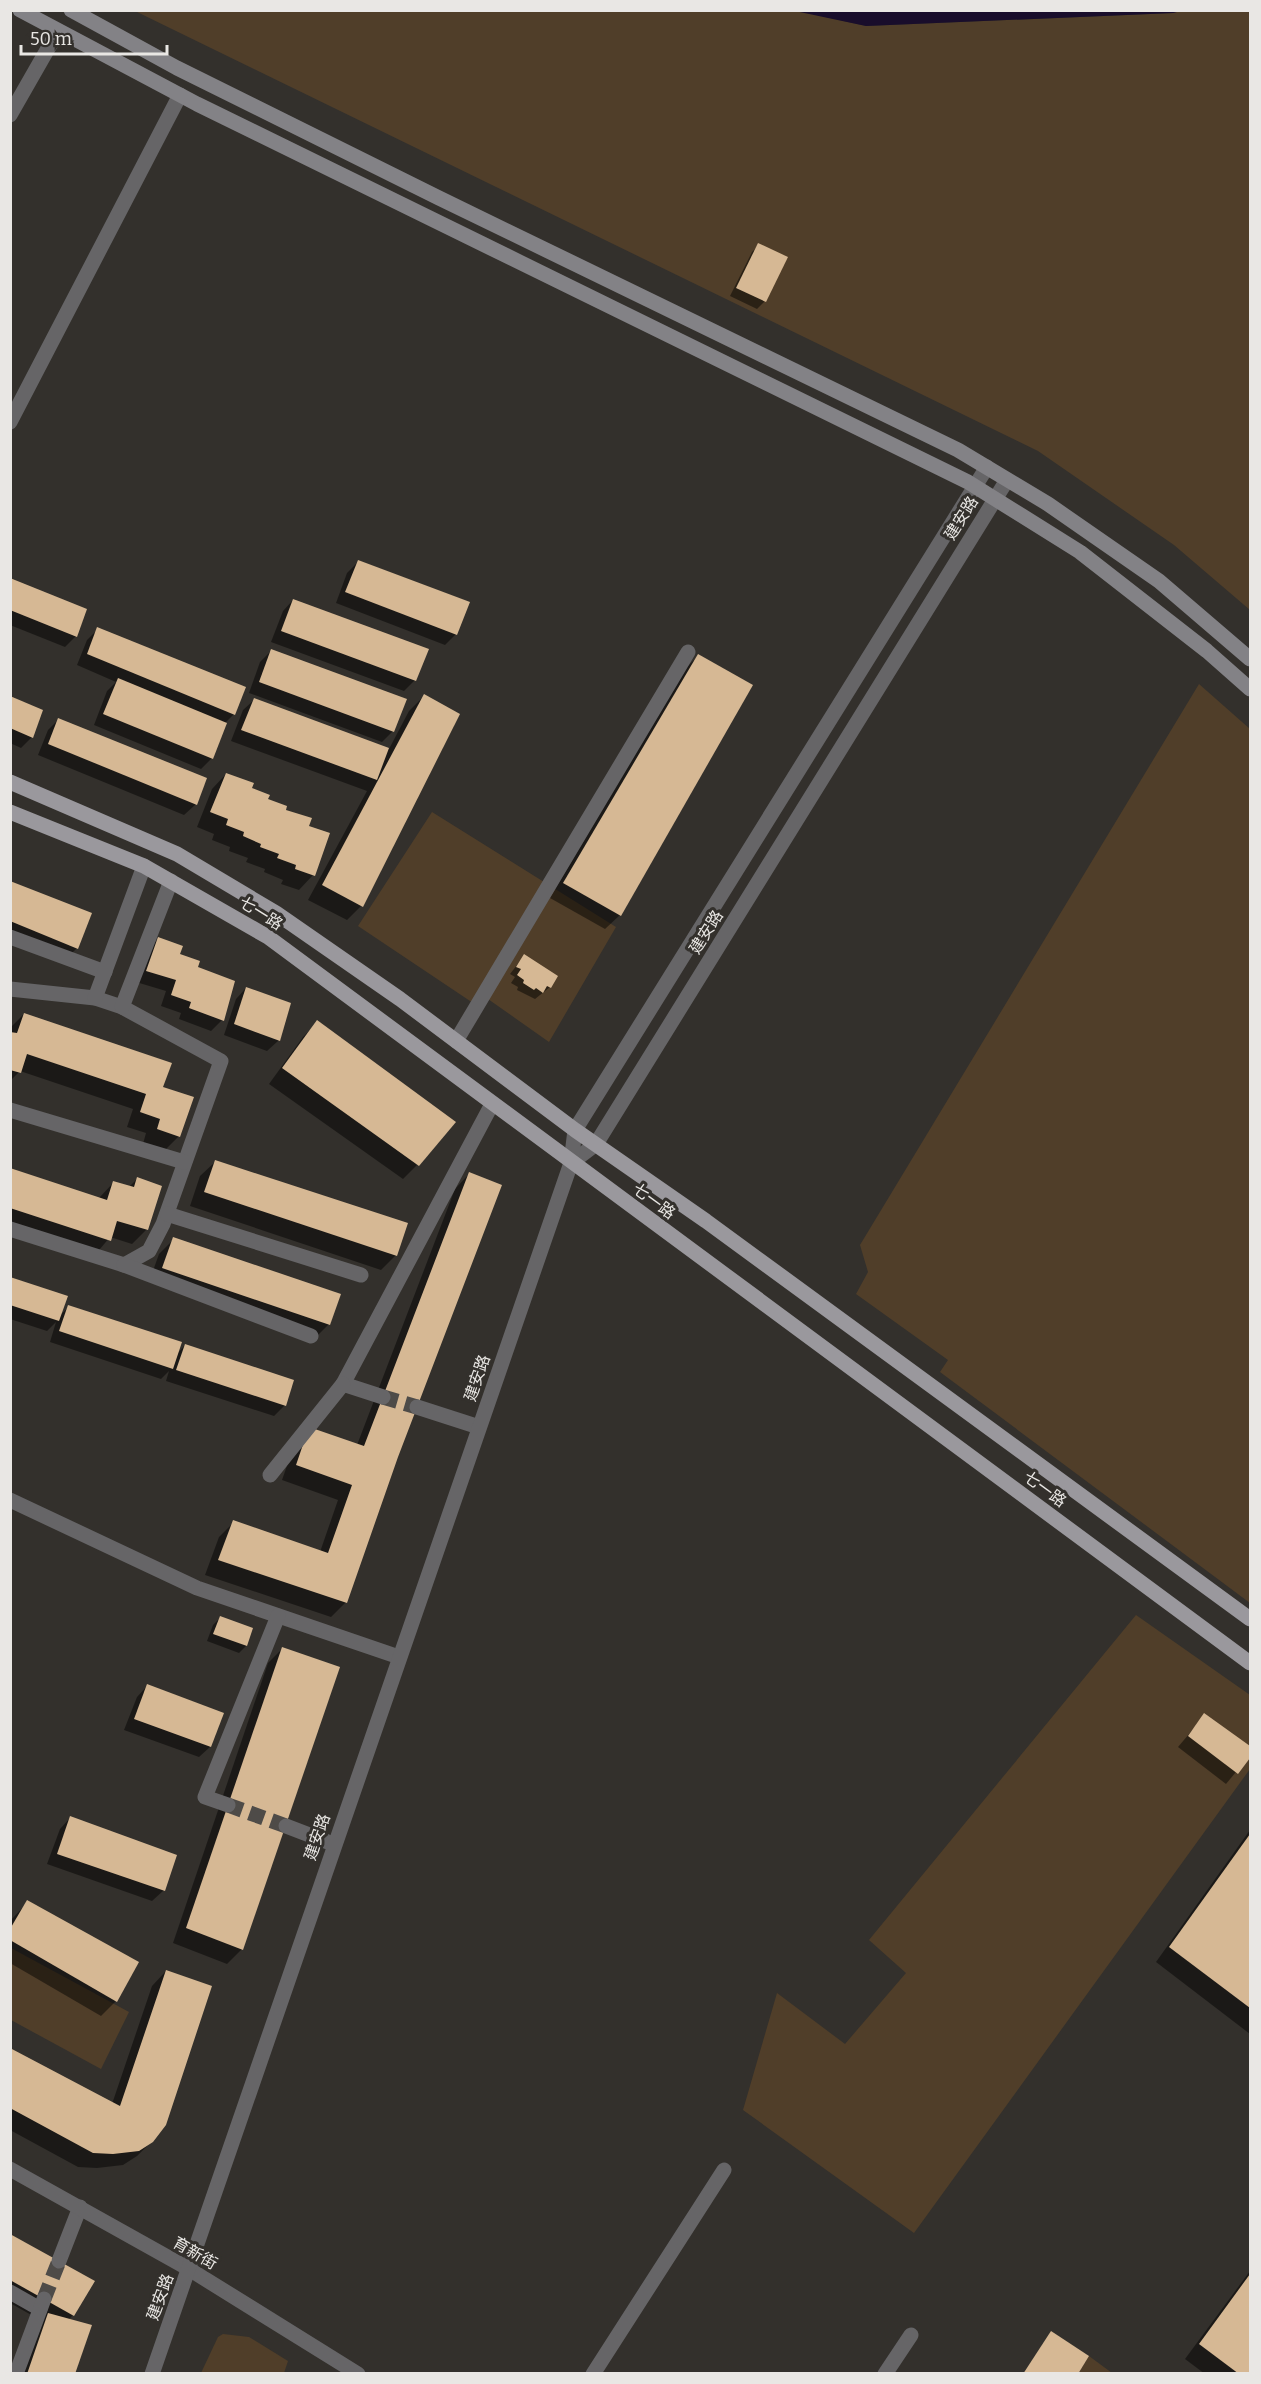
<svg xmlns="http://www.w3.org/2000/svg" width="1261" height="2384" font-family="Bitter,'Noto Sans SC',serif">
	<rect width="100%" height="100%" fill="#33302c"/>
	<g fill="#503e29">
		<path d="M795,10l71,16 307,-13 8,-3 69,1v599l-76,-65 -136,-94 -903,-440z"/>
		<path d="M1199,684l51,45v874l-310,-231 8,-12 -92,-66 12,-22 -8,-27z"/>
		<path d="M432,812l184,115 -67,115 -61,-43 -6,10 -124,-83z"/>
		<path d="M1136,1615l114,80v74l-336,464 -171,-123 34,-117 68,51 61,-71 -37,-33z"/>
		<path d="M11,1948l118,64 -28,57 -90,-49z"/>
		<path d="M223,2334l26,3 39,24 -4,12h-83l17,-36z"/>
		<path d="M1089,2356l23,17 -34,1z"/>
	</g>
	<path fill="#190d2b" d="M795,11l386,-1v1l-8,2 -307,13z"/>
	<g fill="#0007">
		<path d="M759,245l27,13 -22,44 -7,7 -27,-13 22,-44z"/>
		<path d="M358,562l98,72 -11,11 -109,-42 11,-30z"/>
		<path d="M10,580l66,56 -11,11 -55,-22z"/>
		<path d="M293,600l122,80 -11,11 -133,-49 12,-31z"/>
		<path d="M98,629l136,85 -9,9 -13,35 -11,11 -107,-44 13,-34 9,-9 -39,-17 10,-25z"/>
		<path d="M271,651l122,80 -11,11 -133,-49 11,-31z"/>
		<path d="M698,656l-78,259 -15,14 -55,-31 134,-228z"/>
		<path d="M424,696l-63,210 -14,14 -39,-20 59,-109 -136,-50 12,-31 11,-10 135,49 20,-38z"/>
		<path d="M10,698l22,39 -11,11 -11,-5z"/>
		<path d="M59,719l146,60 -10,26 -11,10 -146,-60 10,-25z"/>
		<path d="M226,774l81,53 21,7 -15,41 -14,15 -18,-6 2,-4 -19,-8 1,-3 -19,-7 2,-4 -19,-7 1,-4 -18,-7 2,-6 -17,-7 15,-38z"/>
		<path d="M10,883l67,65 -15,15 -52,-22z"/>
		<path d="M158,939l38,29 37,14 -11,38 -11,11 -32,-12 2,-6 -20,-7 5,-15 -30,-9 12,-32z"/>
		<path d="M524,956l26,31 -15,12 -18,-9 1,-3 -7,-4 4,-6 -5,-3z"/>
		<path d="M246,988l44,16 -12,37 -11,10 -43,-16 12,-36z"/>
		<path d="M24,1014l137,74 18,48 -15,15 -21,-7 3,-11 -19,-6 6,-18 -113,-38 -10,10v-53z"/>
		<path d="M318,1022l99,143 -14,14 -134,-95 34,-47z"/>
		<path d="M215,1162l181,93 -15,15 -191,-64 10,-30z"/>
		<path d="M10,1170l89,28 15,-16 15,5 8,-8 10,50 -15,15 -22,-7 -15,18 -85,-28z"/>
		<path d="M469,1174l-72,283 -51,145 -15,15 -126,-42 14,-38 15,-15 86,30 18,-52 -56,-20 13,-37 62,2 98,-256z"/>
		<path d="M174,1239l155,85 -15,15 -165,-57 10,-28z"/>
		<path d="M10,1278l49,38 10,-9 107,48 9,-10 100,60 -11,11 -108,-35 3,-10 -8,8 -111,-37 6,-20 -9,9 -37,-12z"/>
		<path d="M220,1618l31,11 -5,17 -7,7 -32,-12 6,-16z"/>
		<path d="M283,1648l-41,301 -15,15 -54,-21 95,-280z"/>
		<path d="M147,1686l63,61 -11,10 -75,-27 13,-33z"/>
		<path d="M1205,1715l45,33v7l-24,29 -48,-37z"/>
		<path d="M70,1818l105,38 -12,35 -11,10 -105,-37 13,-35z"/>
		<path d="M1250,1830v204l-94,-72z"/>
		<path d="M28,1902l88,99 -15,15 -91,-53v-42z"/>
		<path d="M166,1971l-14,170 -15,15 -14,9 -26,3 -19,-1 -68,-37v-81l102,55 40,-118z"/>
		<path d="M10,2236l63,79 -5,5 5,54h-55l24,-53 -32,-18z"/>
		<path d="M1250,2271v103h-45l-20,-15z"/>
	</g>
	<g fill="#d6b894">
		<path d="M758,243l30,14 -22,45 -30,-14z"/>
		<path d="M358,560l112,42 -13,33 -112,-43z"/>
		<path d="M10,578l77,31 -10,28 -67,-27z"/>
		<path d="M293,599l136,50 -13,32 -135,-50z"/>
		<path d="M97,627l149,60 -11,28 -148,-61z"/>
		<path d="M271,649l136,50 -13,33 -135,-50z"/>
		<path d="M698,654l55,31 -132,231 -58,-33z"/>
		<path d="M118,678l109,45 -14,36 -110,-45z"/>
		<path d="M424,694l36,20 -97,193 -41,-22z"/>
		<path d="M10,696l33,14 -10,28 -23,-10z"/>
		<path d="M254,698l135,50 -12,32 -136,-50z"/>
		<path d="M58,718l149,60 -10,27 -149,-61z"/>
		<path d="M226,773l28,10 -2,5 18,7 -2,4 19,7 -1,4 26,8 -3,8 21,7 -15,43 -20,-7 1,-4 -19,-7 2,-4 -19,-7 1,-3 -18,-8 1,-4 -18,-7 2,-6 -18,-7z"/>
		<path d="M10,881l82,32 -14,36 -68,-28z"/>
		<path d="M158,937l25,9 -3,8 20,7 -2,6 37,14 -11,40 -35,-13 2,-6 -20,-7 5,-15 -30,-9z"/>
		<path d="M524,954l34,22 -7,12 -4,-2 -4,7 -7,-5 -2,2 -11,-7 1,-3 -7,-5 4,-6 -5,-2z"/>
		<path d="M246,987l45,16 -11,38 -46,-17z"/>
		<path d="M24,1013l148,50 -9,24 31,10 -14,40 -23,-8 3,-10 -20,-7 6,-18 -119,-40 -6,19 -11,-3v-38l7,1z"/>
		<path d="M317,1020l139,102 -37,44 -137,-98z"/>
		<path d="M215,1160l193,63 -11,33 -193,-64z"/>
		<path d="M10,1168l97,32 6,-19 21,6 3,-10 25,9 -14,44 -31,-9 -6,20 -101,-33z"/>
		<path d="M469,1172l33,13 -104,272 -51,146 -129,-43 15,-40 95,33 24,-68 -56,-20 13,-38 55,19z"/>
		<path d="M173,1237l168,57 -11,31 -168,-57z"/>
		<path d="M10,1277l58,19 -9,25 -49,-16z"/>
		<path d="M68,1305l114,37 -9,27 -114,-38z"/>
		<path d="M185,1344l109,36 -8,26 -110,-36z"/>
		<path d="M220,1616l33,12 -6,18 -34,-12z"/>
		<path d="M282,1647l58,20 -97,283 -57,-22z"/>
		<path d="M147,1684l77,29 -13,34 -77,-28z"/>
		<path d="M1204,1713l46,33v12l-12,16 -50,-38z"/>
		<path d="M70,1816l107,39 -12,36 -108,-37z"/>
		<path d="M1250,1834v174l-81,-61z"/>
		<path d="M27,1900l112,62 -22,40 -107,-62v-11z"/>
		<path d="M166,1970l46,16 -46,139 -13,17 -14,9 -26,3 -20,-1 -83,-45v-60l110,58z"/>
		<path d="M10,2234l85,47 -21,35 -64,-36z"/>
		<path d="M1250,2274v100h-11l-40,-30z"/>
		<path d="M48,2313l44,12 -17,49h-48z"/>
		<path d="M1051,2331l38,25 -11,18h-55z"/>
	</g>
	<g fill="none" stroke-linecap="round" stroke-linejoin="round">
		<g stroke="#4e4b48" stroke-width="15" stroke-dasharray="15 8" stroke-linecap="butt">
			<path d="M383,1397l34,10"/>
			<path d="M228,1805l58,21"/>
			<path d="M44,2299l15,-38"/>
		</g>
		<g stroke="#666567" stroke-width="15">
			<path d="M10,115l48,-84"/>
			<path d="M10,422l170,-327"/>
			<path d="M10,937l95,35"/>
			<path d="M10,989l85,9 27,9 99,54 -58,163 -14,27 -25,14 -114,-36"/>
			<path d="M95,998l49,-132"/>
			<path d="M122,1007l49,-126"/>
			<path d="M456,1041l232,-389"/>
			<path d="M10,1110l174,52"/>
			<path d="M167,1214l194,61"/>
			<path d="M124,1265l187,71"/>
			<path d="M383,1397l-40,-13 148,-278"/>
			<path d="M417,1407l62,20"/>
			<path d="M270,1475l73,-91"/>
			<path d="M10,1500l187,88 202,69"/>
			<path d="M228,1805l-23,-8 73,-181"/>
			<path d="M286,1826l47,18"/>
			<path d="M59,2261l21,-54"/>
			<path d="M10,2292l30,17"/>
			<path d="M16,2374l28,-75"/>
			<path d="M593,2374l131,-204"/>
			<path d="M885,2374l26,-39"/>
		</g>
		<g stroke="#666567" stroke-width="15">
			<path d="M571,1163l25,-19 411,-664"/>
			<path d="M10,2169l179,100 169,105"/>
			<path d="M152,2374l419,-1211 4,-33 412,-663"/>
		</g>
		<g stroke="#838286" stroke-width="15">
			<path d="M20,10l177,94 771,378 112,70 127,99 43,38"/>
			<path d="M71,10l106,58 262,130 519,252 90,54 111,77 91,78"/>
		</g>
		<g stroke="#9a989d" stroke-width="15">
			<path d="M10,782l167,72 99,59 124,86 175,131 131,91 544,398"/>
			<path d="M10,812l134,54 124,71 982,726"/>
		</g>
	</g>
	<g text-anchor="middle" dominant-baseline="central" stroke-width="6" stroke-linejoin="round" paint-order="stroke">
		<g font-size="16" fill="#e9e7e4" stroke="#33302c">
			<text transform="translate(961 518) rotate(-58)">建安路</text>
			<text transform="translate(261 913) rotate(32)">七一路</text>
			<text transform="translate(706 932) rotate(-58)">建安路</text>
			<text transform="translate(654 1201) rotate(36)">七一路</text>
			<text transform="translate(477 1378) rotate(-71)">建安路</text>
			<text transform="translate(1045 1489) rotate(36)">七一路</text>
			<text transform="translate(317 1837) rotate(-71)">建安路</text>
			<text transform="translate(195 2253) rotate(30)">育新街</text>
			<text transform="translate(160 2297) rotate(-70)">建安路</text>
		</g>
	</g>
	<rect width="1261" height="2384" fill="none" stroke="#e9e7e4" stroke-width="24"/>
	<path d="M21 45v9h146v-9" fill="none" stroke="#e9e7e4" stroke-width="3"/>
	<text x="30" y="45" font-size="18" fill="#e9e7e4" stroke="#33302c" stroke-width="4.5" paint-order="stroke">50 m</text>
</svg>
